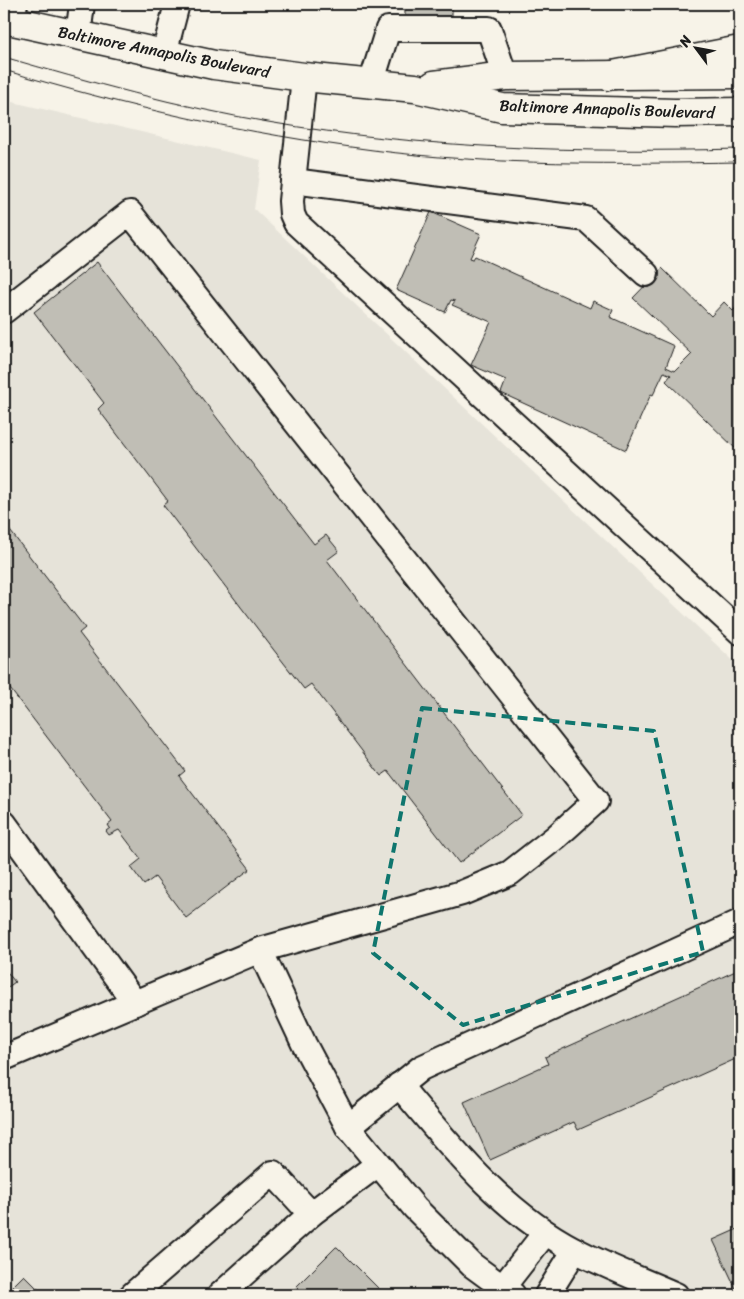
<svg xmlns="http://www.w3.org/2000/svg" width="744" height="1299" font-family="Sriracha,sans-serif">
	<rect width="100%" height="100%" fill="#f7f3e8"/>
	<filter id="ink" filterUnits="userSpaceOnUse"><feTurbulence type="fractalNoise" baseFrequency=".02" numOctaves="2"/><feDisplacementMap in="SourceGraphic" scale="10" xChannelSelector="R" yChannelSelector="G"/><feConvolveMatrix kernelMatrix="1 2 1 2 8 2 1 2 1" color-interpolation-filters="sRGB"/></filter>
	<g filter="url(#ink)">
		<path fill="#e6e3d9" d="M4,100l257,60 -7,49 486,458v628h-736z"/>
		<g fill="#c0beb5" stroke="#1c1c1c">
			<path d="M405,4h47v21l-47,1z"/>
			<path d="M431,212l50,22 -11,24 3,1 2,-3 115,52 3,-7 20,9 -3,7 64,29 -8,21 9,4 17,-17 -59,-56 29,-30 49,48 13,-14 9,9 7,-8v150l-74,-72 5,-6 -7,-3 -11,23 -2,-1 -25,56 -125,-57 5,-13 -35,-15 20,-43 -39,-17 3,-4 -4,-1 -6,12 -49,-22z"/>
			<path d="M97,262l217,282 12,-9 13,16 -12,9 195,255 -63,48 -71,-92 -7,5 -70,-92 -7,5 -31,-40 -110,-144 5,-4 -70,-92 6,-6 -70,-91z"/>
			<path d="M4,523l81,105 -6,5 106,138 -6,5 71,93 -64,49 -31,-41 -11,8 -13,-18 10,-8 -22,-29 -10,5 -3,-4 4,-3 -2,-3 4,-3 -108,-141z"/>
			<path d="M4,968l11,14 -11,8z"/>
			<path d="M740,969v88l-162,73 -4,-8 -84,38 -26,-58 84,-38 -3,-7z"/>
			<path d="M740,1228v67h-1l-26,-55z"/>
			<path d="M336,1247h1l48,48h-97z"/>
			<path d="M24,1275l20,20h-40z"/>
		</g>
		<g fill="none" stroke-linecap="round" stroke-linejoin="round">
			<defs>
				<g id="minor">
					<path d="M10,21l5,-17"/>
					<path d="M78,36l4,-32"/>
					<path d="M164,54l13,-50"/>
					<path d="M304,77l-13,124 1,13 4,9 444,409"/>
					<path d="M371,84l17,-55h101l16,47"/>
					<path d="M293,181l293,38 60,55"/>
					<path d="M4,311l126,-98 466,588 -40,36 -46,36 -48,20 -202,57 -256,108"/>
					<path d="M4,823l131,180"/>
					<path d="M260,950l44,94 44,83 67,81 57,57 41,30"/>
					<path d="M399,1085c52,62 103,127 176,165 32,17 67,30 101,45"/>
					<path d="M348,1127l73,-59 319,-146"/>
					<path d="M502,1288l43,-55"/>
					<path d="M132,1295l141,-122 38,41"/>
					<path d="M220,1295l91,-81 67,-50"/>
					<path d="M547,1295l28,-45"/>
				</g>
				<g id="major">
					<path d="M4,19l210,46 90,12 111,11 87,20 173,5 65,-1"/>
					<path d="M434,85l71,-9 235,-2"/>
				</g>
				<path id="highway" d="M608,76l132,-26"/>
			</defs>
			<use href="#minor" stroke="#1c1c1c" stroke-width="28"/>
			<use href="#major" stroke="#1c1c1c" stroke-width="31"/>
			<use href="#highway" stroke="#1c1c1c" stroke-width="31"/>
			<use href="#minor" stroke="#f7f3e8" stroke-width="24"/>
			<use href="#major" stroke="#f7f3e8" stroke-width="28"/>
			<use href="#highway" stroke="#f7f3e8" stroke-width="28"/>
			<g stroke="#1c1c1c" stroke-width="1">
				<path d="M4,57c86,25 175,50 264,65 156,27 315,31 472,27"/>
				<path d="M4,70c121,37 244,64 369,80 122,16 245,14 367,12"/>
			</g>
		</g>
	</g>
	<path fill="none" stroke="#0f766e" stroke-width="4" stroke-dasharray="10 6" stroke-linejoin="round" d="M422,708l232,23 49,221 -240,73 -90,-72z"/>
	<g text-anchor="middle" dominant-baseline="central" stroke-width="4.5" stroke-linejoin="round" paint-order="stroke">
		<g font-size="16" fill="#1c1c1c" stroke="#f7f3e8">
			<text transform="translate(164 52) rotate(11)">Baltimore Annapolis Boulevard</text>
			<text transform="translate(607 109) rotate(2)">Baltimore Annapolis Boulevard</text>
		</g>
	</g>
	<rect width="744" height="1299" fill="none" stroke="#f7f3e8" stroke-width="20"/>
	<rect x="10" y="10" width="724" height="1279" fill="none" stroke="#1c1c1c" stroke-width="2" filter="url(#ink)"/>
	<g transform="translate(696 48) rotate(302)" stroke="#f7f3e8" stroke-width="4" paint-order="stroke">
	<path d="M0-4L9 19L0 12L-9 19Z" fill="#1c1c1c"/>
	<text y="-8" font-size="14" font-weight="bold" text-anchor="middle" fill="#1c1c1c">N</text>
	</g>
</svg>
